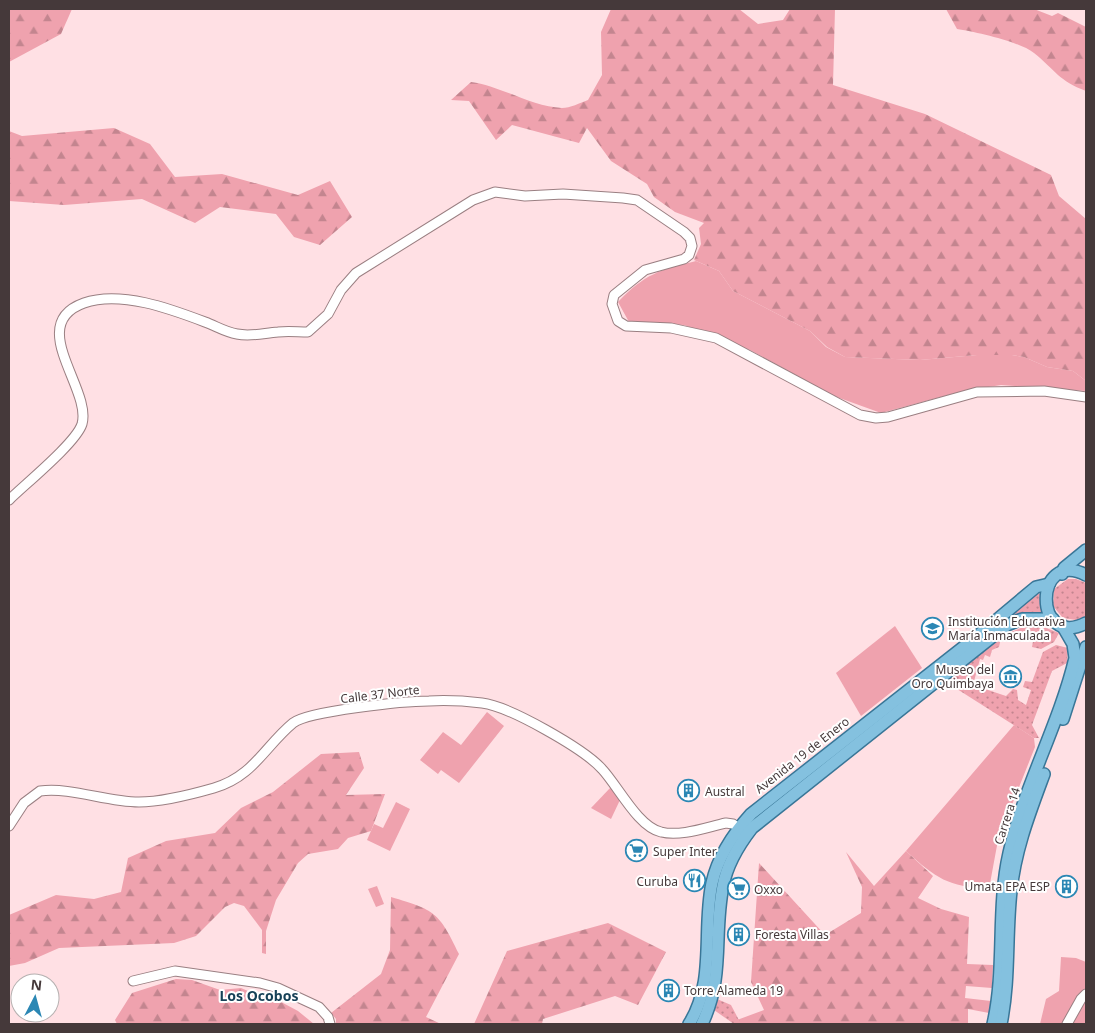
<svg xmlns="http://www.w3.org/2000/svg" width="1095" height="1033" font-family="'Noto Sans',sans-serif">
	<defs>
		<pattern id="forest-firs" width="22" height="20" patternUnits="userSpaceOnUse" patternTransform="scale(1.25)"><rect width="22" height="20" fill="#efa2ae"/><path d="M5 1l3.5 6h-7zM16 11l3.5 6h-7z" fill="#c3858f"/></pattern>
		<pattern id="garden-dots" width="8" height="8" patternUnits="userSpaceOnUse" patternTransform="scale(1.25)"><rect width="8" height="8" fill="#efa2ae"/><path d="M2 2h.1M6 6h.1" fill="none" stroke="#c3858f" stroke-width="1.8" stroke-linecap="round"/></pattern>
	</defs>
	<rect width="100%" height="100%" fill="#ffe0e4"/>
	<g fill="#efa2ae">
		<path d="M696,261l23,10 14,20 77,40 16,16 19,10 75,3 57,-5h35l12,2 23,10 26,4 13,10v10l-85,-6 -38,6 -82,22 -47,-17 -84,-46 -66,-25 -55,-3 -11,-20c27,-28 41,-32 78,-41z"/>
		<path d="M895,626l27,42 -61,48 -25,-43z"/>
		<path d="M487,712l17,14 -45,57 -18,-13 -3,4 -18,-14 23,-28 18,13z"/>
		<path d="M1014,725l20,13 1,9 -37,93 -9,49c-42,-3 -52,-10 -83,-38z"/>
		<path d="M611,787l9,13 -9,19 -20,-11z"/>
		<path d="M396,802l14,7 -20,42 -23,-11 7,-16 9,4z"/>
		<path d="M377,886l7,18 -8,3 -8,-18z"/>
		<path d="M1061,957l15,1 10,4v62h-46l6,-25 13,-8z"/>
	</g>
	<g fill="url(#forest-firs)">
		<path d="M9,9h63l-11,25 -52,28z"/>
		<path d="M611,9h128l19,15 25,-4 7,-11h45l-2,76 92,29 126,61 8,21 27,23v162l-13,-10 -26,-4 -23,-10 -12,-2h-35l-57,5 -75,-3 -18,-10 -17,-16 -77,-40 -14,-20 -25,-11 7,-16 -2,-16 5,-5 -29,-11 -21,-15 -7,-13 -36,-23 -24,-33 -8,15 -67,-18 -16,15 -27,-39 -18,-1 20,-18c30,4 61,25 91,26 8,0 18,-5 26,-8l14,-25 -1,-43z"/>
		<path d="M946,9h88l18,7 6,-3 28,14v64c-27,-10 -31,-21 -52,-38 -16,-12 -58,-21 -77,-24z"/>
		<path d="M114,128l36,16 25,33 47,-3 76,21 32,-14 22,36 -32,28 -26,-8 -18,-23 -56,-7 -25,16 -53,-24 -78,6 -55,-4v-70l13,5z"/>
		<path d="M359,752l5,16 -18,27 39,-1 -14,37 -23,7 -10,11 -30,5 -10,9 -22,37 -10,31v23l-4,-1v-23l-18,-24 -10,-3 -9,4 -29,29 -22,7 -115,5 -34,15 -16,3v-51l47,-20 38,4 27,-7 7,-34 38,-17 49,-8 26,-25 32,-16 48,-38z"/>
		<path d="M906,851l27,25 -15,22 23,11 28,8 -2,47 26,1 -1,23 -26,-2 -1,12 26,3 -2,12 -21,-4v15h-227l-4,-4 27,-10 -13,-28 8,-119 66,72 36,-22 1,-26 -16,-35 28,34z"/>
		<path d="M391,897c44,13 48,15 68,57l-33,63 15,7h-105v-5l-5,-6 50,-39 9,-24z"/>
		<path d="M608,923l58,29 -28,53 -23,-9 -72,23 -1,5h-68l33,-73z"/>
		<path d="M176,979l16,1 28,10 21,-2 16,7h11l30,16 16,13h-197l-2,-4 17,-27z"/>
	</g>
	<g fill="url(#garden-dots)">
		<path d="M1068,579h8l10,4v33l-10,4 -13,-2 -10,-12 1,-17z"/>
		<path d="M1037,593l4,1 1,22 -36,7 -247,193 -11,11 -4,-2z"/>
		<path d="M1027,625l19,3 13,5 -5,9 -13,7 -9,-2 2,-11 -16,-3 -1,3 -10,-2z"/>
		<path d="M1001,638l-2,9 -7,3 -2,7 -5,-2 -2,5 -3,-1 -7,26 33,11 7,-7 4,1 1,10 8,5 5,-15 -8,-3 2,-6 7,1 11,-30 13,-7 12,3 -1,15 -15,8 -20,54 7,13h-5l-88,-56z"/>
		<path d="M717,999l14,6 10,19h-7l-20,-14z"/>
	</g>
	<g fill="none" stroke-linecap="round" stroke-linejoin="round">
		<defs>
			<g id="minor">
				<path d="M9,500c15,-15 67,-57 73,-76 10,-35 -57,-100 2,-121 36,-13 87,6 121,19 11,4 20,10 32,12 14,3 27,-1 41,-2 10,-1 20,0 30,0l20,-18 13,-24 15,-17 117,-73 22,-8 30,4 38,-2 60,4 14,2 47,32 6,6 2,8 -3,9 -5,4 -39,11 -31,25 -2,9 6,17 8,5 45,2 45,10 144,77 16,3 12,-1 89,-25 67,-1 42,6"/>
				<path d="M9,826l15,-23 16,-12c32,-4 66,11 99,11 22,0 54,-8 75,-14 39,-11 51,-42 79,-65 15,-12 112,-22 136,-22 17,-1 36,0 53,2 27,3 102,46 120,66 16,17 36,58 59,63 20,5 46,-5 65,-9l7,1 10,7"/>
				<path d="M133,981l42,-10 85,12 18,5 41,19 9,10 2,7"/>
				<path d="M1067,1024l14,-25 5,-5"/>
			</g>
			<g id="major">
				<path d="M1062,574l2,-6 22,-18"/>
				<path d="M1086,575c-53,-27 -53,75 0,48"/>
				<path d="M1063,719l23,-72"/>
				<path d="M689,1024c27,-43 13,-94 23,-141 6,-27 21,-49 39,-69l224,-176 61,-51 13,-3"/>
				<path d="M702,1024c23,-48 11,-89 21,-138 4,-22 15,-40 29,-58l255,-203 15,-6h31"/>
				<path d="M993,1024c13,-56 3,-114 16,-171 15,-67 50,-128 66,-195l-2,-14 -11,-19"/>
				<path d="M1001,1024c9,-44 5,-88 10,-133 4,-41 19,-79 33,-117"/>
			</g>
		</defs>
		<use href="#minor" stroke="#9a7f82" stroke-width="11"/>
		<use href="#major" stroke="#397697" stroke-width="14"/>
		<use href="#minor" stroke="#fff" stroke-width="9"/>
		<use href="#major" stroke="#84c1df" stroke-width="11"/>
	</g>
	<defs>
		<symbol id="university-ring" viewBox="-11 -11 22 22"><circle r="9.5" fill="#fff" stroke="#2b87b4" stroke-width="1.5"/><path d="M0-5L7-2L0 1L-7-2ZM-4 1L0 2.5L4 1V4Q0 6-4 4Z" fill="#2b87b4"/></symbol>
		<symbol id="museum-ring" viewBox="-11 -11 22 22"><circle r="9.5" fill="#fff" stroke="#2b87b4" stroke-width="1.5"/><path d="M0-6L6-3V-2H-6V-3ZM-5-1h2V3h-2ZM-1-1h2V3h-2ZM3-1h2V3H3ZM-6 4H6V6H-6Z" fill="#2b87b4"/></symbol>
		<symbol id="building-ring" viewBox="-11 -11 22 22"><circle r="9.5" fill="#fff" stroke="#2b87b4" stroke-width="1.5"/><path d="M-4-6H4V6H1V3H-1V6H-4ZM-2.5-4.3h1.7v1.8h-1.7ZM.8-4.3h1.7v1.8H.8ZM-2.5-1h1.7V.8h-1.7ZM.8-1h1.7V.8H.8Z" fill="#2b87b4"/></symbol>
		<symbol id="supermarket-ring" viewBox="-11 -11 22 22"><circle r="9.5" fill="#fff" stroke="#2b87b4" stroke-width="1.5"/><path d="M-6-5.5h2.5l.6 2H6L4.5 2H-2.5L-4.4-4H-6ZM-1.5 3.2a1.3 1.3 0 1 0 .1 0ZM3 3.2a1.3 1.3 0 1 0 .1 0Z" fill="#2b87b4"/></symbol>
		<symbol id="restaurant-ring" viewBox="-11 -11 22 22"><circle r="9.5" fill="#fff" stroke="#2b87b4" stroke-width="1.5"/><path d="M-5-6h1v4h1v-4h1v4h1v-4h1v5L-1.5 .5V6h-2V.5L-5-1ZM5-6V6H3V1.5H1.5Q1.5-4 5-6Z" fill="#2b87b4"/></symbol>
	</defs>
	<g fill-rule="evenodd">
		<use href="#university-ring" x="920" y="616" width="25" height="25"/>
		<use href="#museum-ring" x="998" y="664" width="25" height="25"/>
		<use href="#building-ring" x="676" y="778" width="25" height="25"/>
		<use href="#supermarket-ring" x="624" y="838" width="25" height="25"/>
		<use href="#restaurant-ring" x="682" y="868" width="25" height="25"/>
		<use href="#building-ring" x="1054" y="874" width="25" height="25"/>
		<use href="#supermarket-ring" x="726" y="876" width="25" height="25"/>
		<use href="#building-ring" x="726" y="922" width="25" height="25"/>
		<use href="#building-ring" x="656" y="978" width="25" height="25"/>
	</g>
	<g text-anchor="middle" dominant-baseline="central" stroke-width="4" stroke-linejoin="round" paint-order="stroke">
		<g font-size="12" fill="#45393a" stroke="#fff" text-anchor="start">
			<text x="948" y="621">Institución Educativa<tspan x="948" dy="14">María Inmaculada</tspan></text>
			<text x="994" y="669" text-anchor="end">Museo del<tspan x="994" dy="14">Oro Quimbaya</tspan></text>
			<text x="705" y="791">Austral</text>
			<text x="653" y="851">Super Inter</text>
			<text x="678" y="881" text-anchor="end">Curuba</text>
			<text x="1050" y="886" text-anchor="end">Umata EPA ESP</text>
			<text x="754" y="889">Oxxo</text>
			<text x="755" y="934">Foresta Villas</text>
			<text x="684" y="990">Torre Alameda 19</text>
		</g>
		<g font-size="12" fill="#45393a" stroke="#fff">
			<text transform="translate(380 694) rotate(-7)">Calle 37 Norte</text>
			<text transform="translate(802 755) rotate(-38)">Avenida 19 de Enero</text>
			<text transform="translate(1007 816) rotate(-72)">Carrera 14</text>
		</g>
		<g font-size="14" font-weight="bold" fill="#164157" stroke="#fff">
			<text x="259" y="995">Los Ocobos</text>
		</g>
	</g>
	<rect width="1095" height="1033" fill="none" stroke="#45393a" stroke-width="20"/>
	<g transform="translate(35 998) rotate(6)"><circle r="24" fill="#ffffff" stroke="#b5b0b0"/>
	<path d="M0-4L9 19L0 12L-9 19Z" fill="#2b87b4"/>
	<text y="-8" font-size="14" font-weight="bold" text-anchor="middle" fill="#45393a">N</text>
	</g>
</svg>
